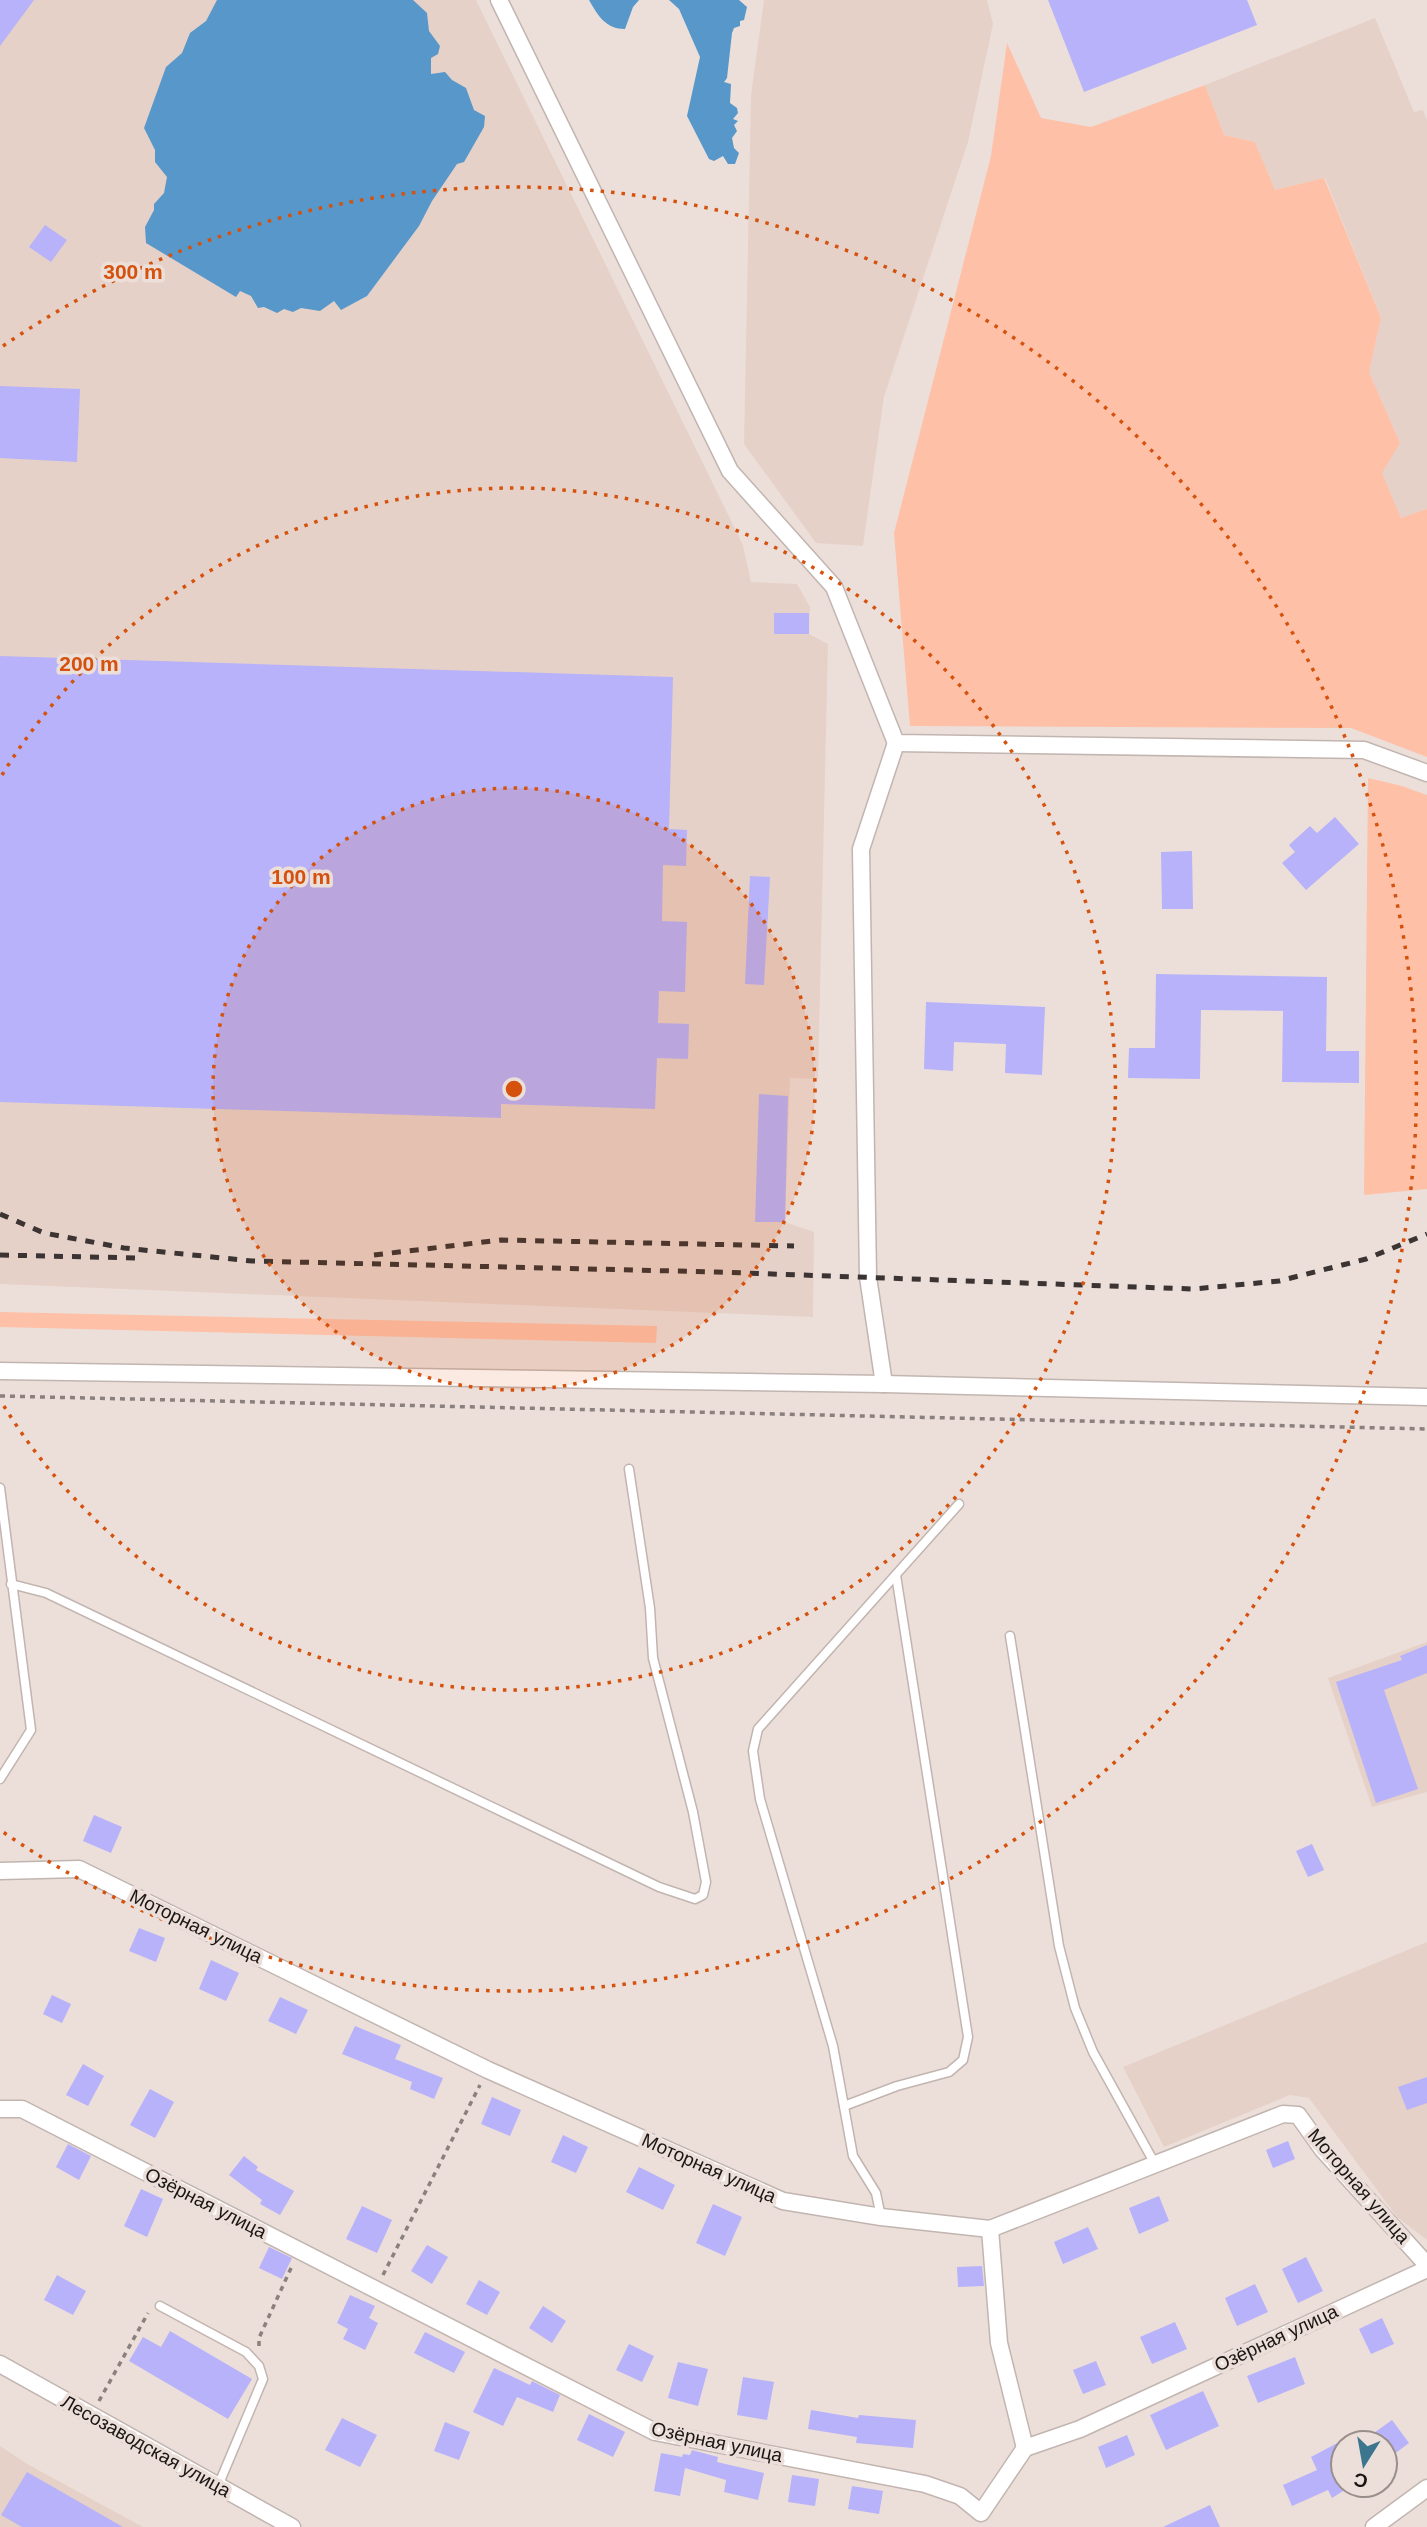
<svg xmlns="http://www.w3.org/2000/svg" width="1427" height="2527" font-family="Helvetica,sans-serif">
	<rect width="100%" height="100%" fill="#ecdfda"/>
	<g fill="#e6d1c8">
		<path d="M0,0h476l267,545 8,37 46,2 13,23 -1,27 19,10 -10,435 -28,-1 -5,144 29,10 -1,85 -813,-33z"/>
		<path d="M764,0h223l6,24 -25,118 -84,255 -21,149 -47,-3 -72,-99 7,-349z"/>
		<path d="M1375,18l39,94 9,-2 4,10v389l-26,9 -20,-45 19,-30 -31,-71 12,-54 -56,-140 -50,12 -20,-48 -31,-7 -19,-50z"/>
		<path d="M1427,1642v150l-55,15 -44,-129z"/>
		<path d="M1427,1942v298l-30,-23 -88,-119 -19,-3 -126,52 -41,-80z"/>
		<path d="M0,2446l29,19 114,62h-143z"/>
	</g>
	<g fill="#fec0a7">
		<path d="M1007,43l34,75 50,9 114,-42 19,50 31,7 20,48 49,-12 57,140 -12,54 31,71 -18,30 19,45 26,-9v248l-76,-29 -441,-2 -16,-193 97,-377z"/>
		<path d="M1368,778l34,8 25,9v394l-63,6z"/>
		<path d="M0,1312l657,14 -1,17 -656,-16z"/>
	</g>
	<g fill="#5797c9">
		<path d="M217,0h196l14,13 2,18 11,15 -2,8 -7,4v16l14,-2 7,8 14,8 8,22 11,6 -1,11 -20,35 -7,2 -25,37 -13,25 -52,70 -26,14 -7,-9 -14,10 -19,-3 -8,4 -9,-3 -7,4 -13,-6 -6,1 -7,-12 -11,-5 -4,6 -90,-54 -1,-16 9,-17v-6l10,-11 3,-16 -12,-15v-12l-11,-22 22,-61 16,-14 8,-20 16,-12z"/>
		<path d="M589,0h50l-6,7 -8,22c-19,0 -27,-13 -36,-29z"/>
		<path d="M669,0h70l8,7 -3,13 -4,1v5l-6,2 -2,5 -5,45 -3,4 7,2 -1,19 7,5 1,5 -5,6 5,2 -4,4 3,6 -5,7 2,10 5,5 -4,11h-7l-5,-8 -9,5 -5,-2 -22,-43 13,-59 -21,-48z"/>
	</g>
	<g fill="#b7b2f9">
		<path d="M0,0h34l-34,46z"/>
		<path d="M1048,0h199l10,25 -173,67z"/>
		<path d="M45,225l22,15 -16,22 -22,-15z"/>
		<path d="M0,386l80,3 -3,73 -77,-4z"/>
		<rect x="774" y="613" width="35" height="21"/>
		<path d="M0,656l673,21 -4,152 18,1 -1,36 -23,-1 -1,56 25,1 -2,70 -26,-1 -1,32 31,1 -1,35 -31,-1 -2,51 -154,-5v14l-501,-16z"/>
		<path d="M1335,817l24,27 -53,46 -24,-27 13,-11 -6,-7 21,-19 7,7z"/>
		<path d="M1192,851l1,58h-31l-1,-57z"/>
		<path d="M750,876l20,1 -6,108 -19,-1z"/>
		<path d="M1156,974l171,3 -1,74h33v32l-77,-1 1,-71 -82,-1 -1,69 -72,-1 1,-30h26z"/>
		<path d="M926,1002l119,5 -3,68 -37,-2 1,-29 -52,-2 -1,29 -29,-2z"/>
		<path d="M759,1094l29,2 -3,126h-30z"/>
		<path d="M1427,1645v28l-43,17 34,99 -42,14 -40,-121 66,-22 -2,-4z"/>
		<path d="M94,1815l28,12 -11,26 -28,-12z"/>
		<path d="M1312,1844l12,26 -16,7 -12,-26z"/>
		<path d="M139,1928l26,10 -9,24 -27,-11z"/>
		<path d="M211,1960l28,13 -13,28 -27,-12z"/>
		<path d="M52,1995l19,9 -9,19 -19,-9z"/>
		<path d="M280,1997l28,13 -12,24 -28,-13z"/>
		<path d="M355,2026l46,19 -6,14 48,19 -9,21 -24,-10 2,-7 -70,-28z"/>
		<path d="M83,2064l21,12 -16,30 -22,-11z"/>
		<path d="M1427,2077v26l-20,7 -9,-23z"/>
		<path d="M150,2089l24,13 -19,36 -25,-13z"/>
		<path d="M492,2097l29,13 -11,26 -29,-12z"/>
		<path d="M563,2135l25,12 -12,26 -25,-11z"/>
		<path d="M1288,2141l7,18 -22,9 -7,-18z"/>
		<path d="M68,2144l23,12 -12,24 -23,-13z"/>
		<path d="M244,2156l14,11 -2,3 38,21 -14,24 -20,-11 2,-4 -33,-25z"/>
		<path d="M639,2167l36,18 -12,25 -37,-18z"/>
		<path d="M141,2189l22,10 -16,38 -23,-11z"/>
		<path d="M1159,2196l10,25 -30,13 -10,-26z"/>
		<path d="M713,2204l29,13 -17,39 -29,-13z"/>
		<path d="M362,2206l30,14 -15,33 -31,-14z"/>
		<path d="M1088,2227l10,22 -35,15 -9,-22z"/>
		<path d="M427,2245l21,12 -16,27 -21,-13z"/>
		<path d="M269,2247l23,11 -10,21 -23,-11z"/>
		<path d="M1306,2257l17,34 -25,12 -16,-34z"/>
		<path d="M982,2266l2,20 -26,1 -1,-20z"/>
		<path d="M57,2275l29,16 -13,24 -29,-15z"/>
		<path d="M479,2280l21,12 -13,23 -21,-11z"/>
		<path d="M1255,2284l13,28 -31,14 -12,-28z"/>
		<path d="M350,2295l25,11 -6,12 9,5 -13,27 -22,-11 5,-10 -11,-6z"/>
		<path d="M543,2306l23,15 -14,22 -23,-15z"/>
		<path d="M1382,2318l12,26 -23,10 -12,-25z"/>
		<path d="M1175,2322l12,27 -35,15 -12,-27z"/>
		<path d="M170,2331l82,48 -24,40 -99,-58 14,-24 18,10z"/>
		<path d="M425,2332l40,20 -11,21 -40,-20z"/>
		<path d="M629,2344l25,12 -12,26 -26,-12z"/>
		<path d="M1295,2357l10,27 -47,19 -11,-27z"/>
		<path d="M1096,2361l10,24 -23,9 -10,-24z"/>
		<path d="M678,2362l30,7 -10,37 -30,-8z"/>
		<path d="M494,2368l36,17 2,-4 28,14 -7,17 -36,-15 -14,29 -30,-14z"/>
		<path d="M743,2377l31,5 -7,38 -30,-5z"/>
		<path d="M1203,2391l16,35 -53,24 -16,-35z"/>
		<path d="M811,2410l47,8 1,-3 57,5 -3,28 -57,-5 1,-6 -49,-8z"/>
		<path d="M589,2414l36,18 -12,25 -36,-17z"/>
		<path d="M342,2418l35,17 -17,32 -35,-17z"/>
		<path d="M1392,2420l17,23 -24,18v-18h-25z"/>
		<path d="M445,2422l25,10 -11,28 -25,-9z"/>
		<path d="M1127,2435l8,20 -29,13 -8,-21z"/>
		<path d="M1343,2440v51l-11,7 -4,-8 -36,16 -9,-21 34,-15 -6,-13z"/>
		<path d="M692,2450l26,7 -1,5 47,11 -6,27 -34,-8 2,-12 -41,-12 -5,28 -26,-5 7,-38 21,4 1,-3 7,1z"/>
		<path d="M27,2472l96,55h-101l-21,-12z"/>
		<path d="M792,2475l27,4 -4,27 -27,-4z"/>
		<path d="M852,2486l31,5 -4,23 -31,-5z"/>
		<path d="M1210,2505l10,22h-57z"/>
	</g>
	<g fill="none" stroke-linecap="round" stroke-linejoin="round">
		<defs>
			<g id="service">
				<path d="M0,1488l31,242 -31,49"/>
				<path d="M11,1584l35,9 613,294 36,12 8,-4 3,-13 -13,-70 -40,-154 -3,-50 -21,-139"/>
				<path d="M1010,1636l49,310 16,62 18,44 62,112"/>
				<path d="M844,2106l53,-20 52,-14 14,-12 5,-23 -72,-462"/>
				<path d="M881,2217l-5,-24 -23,-37 -20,-110 -73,-247 -7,-48 5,-22 201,-225"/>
				<path d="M160,2306l86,46 13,14 4,13 -45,107"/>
			</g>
			<g id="minor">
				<path d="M499,0l231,471 104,116 62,156 468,7 63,23"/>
				<path d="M0,1371l884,13 543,13"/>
				<path d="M884,1384l-16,-107 -7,-428 35,-106"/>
				<path d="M0,1871l79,-2 409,201 295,131 98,16 109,12 293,-115 15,1 25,35 104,115"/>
				<path d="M0,2109h22l633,323 270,52 35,12 21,17 44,-65 55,-19 347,-160"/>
				<path d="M990,2229l9,114 26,105"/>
				<path d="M0,2364l292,163"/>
				<path d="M1374,2527l53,-39"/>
			</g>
		</defs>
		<use href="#service" stroke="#c2b5b0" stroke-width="11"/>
		<use href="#minor" stroke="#c2b5b0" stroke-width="19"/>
		<g stroke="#8a807d" stroke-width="3.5" stroke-dasharray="5 5" stroke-linecap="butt">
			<path d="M0,1396l1427,33"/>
			<path d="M383,2275l97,-190"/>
			<path d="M259,2346v-8l33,-72"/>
			<path d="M99,2401l49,-88"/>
		</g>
		<use href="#service" stroke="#fff" stroke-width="8"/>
		<use href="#minor" stroke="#fff" stroke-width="16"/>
		<g stroke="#3b3432" stroke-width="5" stroke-dasharray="9 9" stroke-linecap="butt">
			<path d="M0,1214l44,19 80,15 128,13 465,11 476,17 86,-8 87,-22 61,-25"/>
			<path d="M0,1255l137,3"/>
			<path d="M374,1255l127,-15 293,6"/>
		</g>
	</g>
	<circle cx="514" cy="1089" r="301" fill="#d4520d" fill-opacity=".12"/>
	<g fill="none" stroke="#d4520d" stroke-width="3.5" stroke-dasharray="3.5 7">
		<circle cx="514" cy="1089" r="301"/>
		<path d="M2 775A601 601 0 1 1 2 1403"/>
		<path d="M3 346A902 902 0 1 1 3 1832"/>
	</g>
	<g text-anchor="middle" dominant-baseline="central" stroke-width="7" stroke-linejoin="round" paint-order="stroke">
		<g font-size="19" fill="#1b1614" stroke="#ecdfda">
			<text transform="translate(196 1926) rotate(26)">Моторная улица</text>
			<text transform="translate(709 2168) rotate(24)">Моторная улица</text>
			<text transform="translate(1359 2186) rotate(49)">Моторная улица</text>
			<text transform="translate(206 2203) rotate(27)">Озёрная улица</text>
			<text transform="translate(1276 2338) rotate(-25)">Озёрная улица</text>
			<text transform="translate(717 2442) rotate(12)">Озёрная улица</text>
			<text transform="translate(146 2446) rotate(29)">Лесозаводская улица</text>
		</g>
	</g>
	<circle cx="514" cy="1089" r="10" fill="#d4520d" stroke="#ecdfda" stroke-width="3.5"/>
	<g font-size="21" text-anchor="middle" font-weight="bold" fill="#d4520d" stroke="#ecdfda" stroke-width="7" stroke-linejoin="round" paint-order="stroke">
		<text x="133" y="279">300 m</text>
		<text x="89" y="671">200 m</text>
		<text x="301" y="884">100 m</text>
	</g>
	<g transform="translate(1364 2464) rotate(191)"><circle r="33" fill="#ecdfda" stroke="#988f8b" stroke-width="2"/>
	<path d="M0-5L12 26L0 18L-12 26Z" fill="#3b768e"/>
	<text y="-10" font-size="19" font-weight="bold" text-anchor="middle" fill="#1b1614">С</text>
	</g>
</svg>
